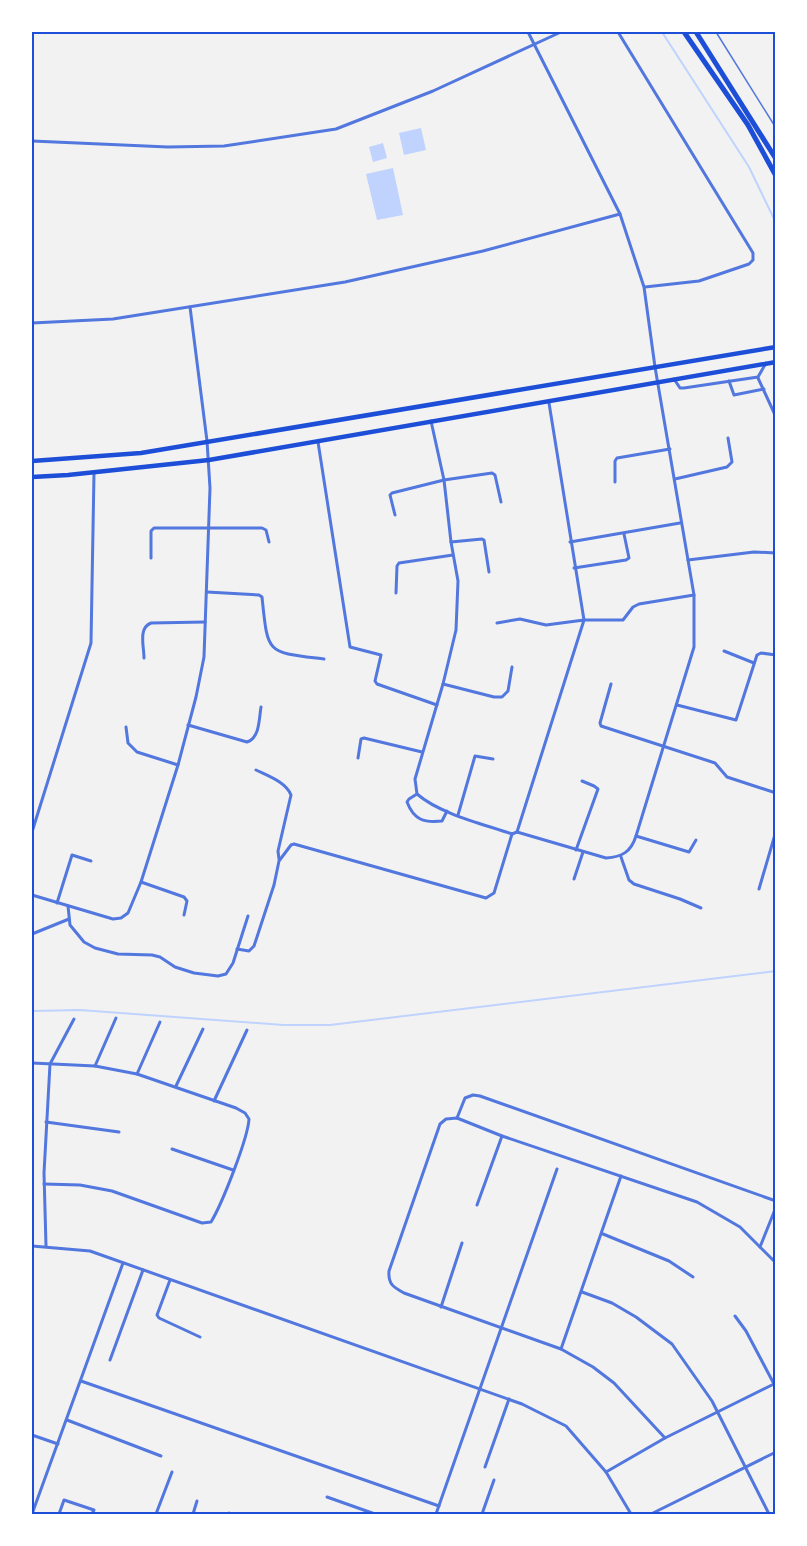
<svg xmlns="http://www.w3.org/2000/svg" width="807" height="1546" font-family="'Source Sans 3',sans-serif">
	<rect width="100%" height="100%" fill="#f2f2f2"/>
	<g fill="#bfd3fe">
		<path d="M421,128l5,22 -22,5 -5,-22z"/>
		<path d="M383,143l4,15 -14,4 -4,-15z"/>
		<path d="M393,168l10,47 -26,5 -11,-46z"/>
	</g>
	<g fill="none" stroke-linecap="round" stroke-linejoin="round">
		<g stroke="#bfd3fe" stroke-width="2">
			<path d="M662,32l87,135 27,56"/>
			<path d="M32,1011l48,-1 203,15h47l446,-54"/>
		</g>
		<path stroke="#5277de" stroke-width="1.5" d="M716,32l60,96"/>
		<g stroke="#5277de" stroke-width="3">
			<path d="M618,32l135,221v7l-4,4 -50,17 -54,6"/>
			<path d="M32,141l136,6 56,-1 112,-17 97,-38 128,-59"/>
			<path d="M32,323l81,-4 232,-37 138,-31 137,-37"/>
			<path d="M758,378l18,39"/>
			<path d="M674,379l6,9h4l74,-11 8,-14"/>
			<path d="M729,381l5,14 30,-6"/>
			<path d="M549,403l35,217h39l10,-13 6,-3 55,-9"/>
			<path d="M431,421l13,59 7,62 7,39 -2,49 -13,54 -28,95 2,15c23,20 66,30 95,40l5,-2 89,26c16,-1 25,-6 30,-22l58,-189v-52l-39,-228 -11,-80 -24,-73 -92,-182"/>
			<path d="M318,442l32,205 31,8 -6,26 2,3 60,21"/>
			<path d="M675,479l52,-12 5,-5 -4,-24"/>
			<path d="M615,482v-21l2,-3 53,-9"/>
			<path d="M395,515l-5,-20 2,-2 52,-13 48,-7 3,2 6,27"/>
			<path d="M32,539v-2"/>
			<path d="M451,542l31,-3 2,1 5,32"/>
			<path d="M570,542l110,-19"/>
			<path d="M151,558v-27l3,-3h108l4,2 3,12"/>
			<path d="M688,560l66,-8 22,1"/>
			<path d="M574,568l52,-8 3,-2 -5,-24"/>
			<path d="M207,592l52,3 3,2c6,58 4,55 62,62"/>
			<path d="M396,593l1,-27 2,-3 54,-8"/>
			<path d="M497,623l23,-4 26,6 38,-5 -67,212"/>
			<path d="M724,651l30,12"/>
			<path d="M144,658c0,-12 -6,-30 7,-35l54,-1"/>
			<path d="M443,684l51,13h8l6,-6 4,-24"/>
			<path d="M611,684l-11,39 1,3 114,37 12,14 49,16"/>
			<path d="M677,705l59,15 21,-65 4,-2 15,2"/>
			<path d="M188,725l59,17c13,-4 12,-24 14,-35"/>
			<path d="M126,727l2,16 9,9 41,13"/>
			<path d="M358,758l3,-19 3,-1 58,14"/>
			<path d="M256,770c12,6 30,12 35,25l-13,56 1,8"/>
			<path d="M417,794l-8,5 -2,3c7,18 17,21 35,19l5,-10"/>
			<path d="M458,815l17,-59 18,3"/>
			<path d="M32,832l59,-189 3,-170"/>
			<path d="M636,836l53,16 7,-12"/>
			<path d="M576,850l22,-61 -4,-3 -12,-5"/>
			<path d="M621,857l8,23 5,4 46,15 21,9"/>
			<path d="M574,879l9,-27"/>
			<path d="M141,882l43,15 3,4 -3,14"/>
			<path d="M759,889l17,-58"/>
			<path d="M32,895l81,24 8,-1 7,-5 13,-31 37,-117 18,-68 8,-40 6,-169 -3,-47 -17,-134"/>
			<path d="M57,903l15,-48 19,6"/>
			<path d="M68,906l2,19 14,17 11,6 23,6 34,1 8,2 15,10 19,6 24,3 8,-2 7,-11 15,-47"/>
			<path d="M32,934l37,-15"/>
			<path d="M237,949l12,2 5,-5 20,-61 5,-24 12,-16 3,-1 192,54 8,-5 18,-59"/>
			<path d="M32,1063l63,3 42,8 99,34 9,5 4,6c-1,19 -27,85 -38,103l-9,1 -90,-32 -32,-6 -36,-1"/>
			<path d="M95,1066l21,-48"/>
			<path d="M137,1074l23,-52"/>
			<path d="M176,1086l27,-57"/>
			<path d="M214,1101l33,-71"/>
			<path d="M457,1118l8,-20 8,-3 7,1 296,105"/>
			<path d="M46,1122l73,10"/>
			<path d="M172,1149l61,21"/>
			<path d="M621,1176l-60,173 32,18 21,16 51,55"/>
			<path d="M477,1205l25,-69"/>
			<path d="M603,1234l66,27 24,16"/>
			<path d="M32,1246l58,5 432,153 44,22 40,46 25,42"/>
			<path d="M46,1246l-2,-73 6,-109 24,-45"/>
			<path d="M760,1247l16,-40"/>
			<path d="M170,1280l-13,35 2,3 41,19"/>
			<path d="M582,1292l30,11 24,14 36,27 40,57 57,113"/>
			<path d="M441,1307l21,-64"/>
			<path d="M735,1316l11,15 28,53"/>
			<path d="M561,1349l-157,-56c-11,-6 -16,-9 -15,-22l51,-147 6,-5 11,-1 45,18 195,66 43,25 36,36"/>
			<path d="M110,1360l33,-90"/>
			<path d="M81,1381l358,125"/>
			<path d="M67,1420l94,36"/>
			<path d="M32,1435l26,9"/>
			<path d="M485,1467l24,-68"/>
			<path d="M606,1472l59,-34 111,-55"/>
			<path d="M327,1497l48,17"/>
			<path d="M32,1514l91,-251"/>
			<path d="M59,1514l5,-14 30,10 -2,4"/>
			<path d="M156,1514l16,-42"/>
			<path d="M193,1514l4,-13"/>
			<path d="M229,1514v-1"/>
			<path d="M436,1514l121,-345"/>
			<path d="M482,1514l12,-34"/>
			<path d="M651,1514l125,-62"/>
		</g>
		<g stroke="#1d4ed8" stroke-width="4.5">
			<path d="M32,461l109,-8 635,-106"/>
			<path d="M32,477l36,-2 141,-15 567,-98"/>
		</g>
		<g stroke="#1d4ed8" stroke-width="5">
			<path d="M684,32l64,93 28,51"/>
			<path d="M696,32l80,127"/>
		</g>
	</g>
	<rect width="807" height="1546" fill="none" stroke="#ffffff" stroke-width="66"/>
	<rect x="33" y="33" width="741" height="1480" fill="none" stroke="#1d4ed8" stroke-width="2"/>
</svg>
